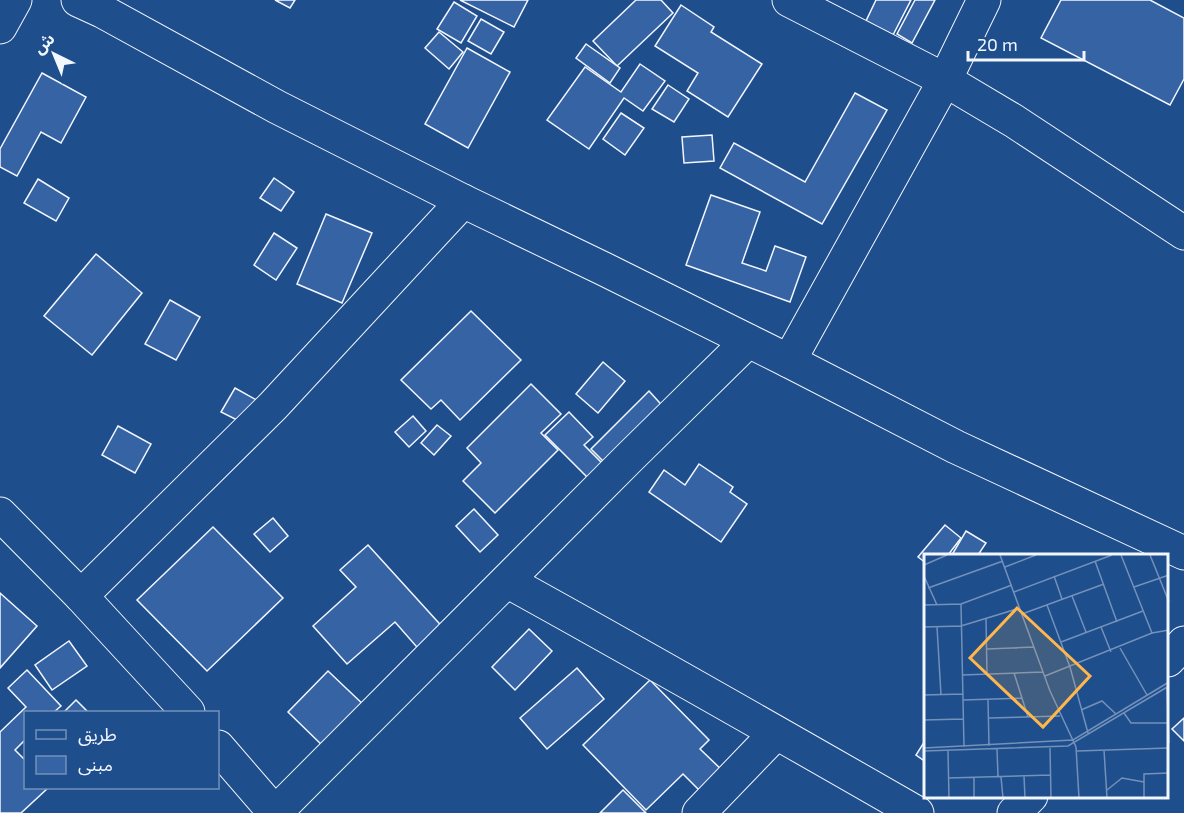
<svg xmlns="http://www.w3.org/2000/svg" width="1184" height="813" font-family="'Exo 2','Noto Sans Arabic',sans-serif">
	<rect width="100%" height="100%" fill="#1f4e8c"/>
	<g fill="#3563a3" stroke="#f2f6ff" stroke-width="1.5">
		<path d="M275,0h20l-5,8z"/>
		<path d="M460,0h68l-14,27z"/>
		<path d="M636,0h25l12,13 -56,53 -24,-25z"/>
		<path d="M876,0h35l-18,35 -27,-14z"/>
		<path d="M915,0h20l-23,43 -15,-9z"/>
		<path d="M1061,0h89l34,18v61l-14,26 -129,-67z"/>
		<path d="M454,2l23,14 -16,27 -24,-14z"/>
		<path d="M681,5l33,22 -3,5 51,32 -34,53 -41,-26 11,-18 -43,-27z"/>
		<path d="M481,19l23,13 -13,22 -23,-13z"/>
		<path d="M439,32l24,20 -14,17 -24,-21z"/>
		<path d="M586,44l34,24 -10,15 -34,-25z"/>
		<path d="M467,48l43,24 -42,76 -43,-24z"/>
		<path d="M640,64l25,17 -22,30 -19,-13 -35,51 -42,-29 38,-53 36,25z"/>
		<path d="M42,73l44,24 -25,46 -20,-11 -24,44 -17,-9v-18z"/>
		<path d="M668,85l21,14 -15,23 -22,-13z"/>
		<path d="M855,93l32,17 -65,114 -102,-56 14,-25 71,39z"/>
		<path d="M621,113l23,15 -19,27 -22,-16z"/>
		<path d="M712,135l2,26 -30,2 -2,-26z"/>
		<path d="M274,178l20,14 -13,19 -21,-13z"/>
		<path d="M38,179l31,19 -13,23 -32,-18z"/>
		<path d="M711,195l49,17 -18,51 24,8 9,-25 31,11 -16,45 -104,-37z"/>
		<path d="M326,214l46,19 -30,70 -45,-19z"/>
		<path d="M274,233l23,15 -21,32 -22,-15z"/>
		<path d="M96,254l46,39 -50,62 -48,-39z"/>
		<path d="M170,300l30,17 -24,43 -31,-16z"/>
		<path d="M471,311l50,49 -61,60 -19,-20 -10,9 -30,-29z"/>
		<path d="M603,362l22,19 -27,32 -22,-19z"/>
		<path d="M531,384l30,30 -20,19 17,17 -63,63 -32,-32 18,-18 -14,-15z"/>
		<path d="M235,388l25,14 -13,23 -26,-13z"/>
		<path d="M649,391l19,21 -57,57 -20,-20z"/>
		<path d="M569,412l24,25 -9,8 34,34 -15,14 -58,-58z"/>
		<path d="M413,416l13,15 -17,16 -14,-15z"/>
		<path d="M437,425l14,11 -17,19 -13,-12z"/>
		<path d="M118,426l33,18 -16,29 -33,-18z"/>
		<path d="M699,464l34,23 -3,5 17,12 -26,38 -72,-50 15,-22 21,15z"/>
		<path d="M474,509l24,26 -18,17 -24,-26z"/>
		<path d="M273,518l15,18 -18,16 -16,-18z"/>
		<path d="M945,525l16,13 -13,17h-22v8l-8,-6z"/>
		<path d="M213,527l70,71 -76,73 -70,-71z"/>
		<path d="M966,531l20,12 -8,12h-22l-3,-2z"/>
		<path d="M368,545l79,87 -24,22 -28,-32 -48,42 -34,-38 43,-39 -16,-17z"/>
		<path d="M0,593l37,33 -37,42z"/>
		<path d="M529,629l23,22 -37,39 -23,-23z"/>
		<path d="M69,641l18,25 -35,24 -17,-25z"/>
		<path d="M577,668l27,31 -57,50 -27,-31z"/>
		<path d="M27,670l34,36 -7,6h-28v27l-11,11 11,11v27h22l-27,25h-21v-81l26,-25 -18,-19z"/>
		<path d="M328,671l40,38 -40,42 -40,-39z"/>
		<path d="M650,680l59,60 -9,9 25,24 -22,21 -20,-20 -37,36 -63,-65z"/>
		<path d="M76,700l12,12h-24z"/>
		<path d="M1184,718v23l-12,-12z"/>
		<path d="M926,739v23l-10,-7z"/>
		<path d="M623,790l23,23h-46z"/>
	</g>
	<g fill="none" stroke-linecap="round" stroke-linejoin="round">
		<defs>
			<g id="street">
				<path d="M789,0l156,80 69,41 170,112"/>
				<path d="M0,27l15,-27"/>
				<path d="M789,361l156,-281 39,-80"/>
				<path d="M0,514l81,82 107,116"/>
				<path d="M507,581c138,76 274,154 410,232"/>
				<path d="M81,596l192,-190 190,-205"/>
				<path d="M1168,660l16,-17"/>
				<path d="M218,747l57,66 354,-355 119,-117"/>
				<path d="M699,813l77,-80"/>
				<path d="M1014,813l17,-17"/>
			</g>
			<path id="secondary" d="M78,0l24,11 175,96 186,94 141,68 185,92 167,86 228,106"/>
		</defs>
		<use href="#street" stroke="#f2f6ff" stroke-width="35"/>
		<use href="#secondary" stroke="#f2f6ff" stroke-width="35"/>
		<use href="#street" stroke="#1f4e8c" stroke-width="33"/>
		<use href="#secondary" stroke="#1f4e8c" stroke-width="33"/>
	</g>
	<g transform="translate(924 554)">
		<rect width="244" height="244" fill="#1f4e8c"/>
		<path fill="none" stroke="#7391ba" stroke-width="1.5" d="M76,1l50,136 26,56 3,51M197,1l31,78M226,1l19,47M171,7l22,61M0,11l23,-10M81,13l31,-12M0,22l13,29M130,22l8,23M210,33l35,-12M4,34l75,-27M90,38l98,-37M148,42l14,36M37,50l3,143M0,51l37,-1 51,-19M123,51l23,62 18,66M98,60l82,-30M62,65l1,55M0,73l37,-1 59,-18M13,73l4,68M177,73l10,25M137,88l82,-31M196,94l27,47M63,95l47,-2M90,119l14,44M38,121l81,-3M121,122l107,-43 17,-3M243,134l2,55M0,141l39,-1M39,146l59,-2M64,146l1,46M157,156l21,-9 14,13M200,159l7,10h37M65,164l71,-2M0,166l39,-1M0,194l149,-8 96,-58M126,194l1,50M73,195l1,27M180,196l3,48M0,197l144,-5 101,-60M24,197l1,47M153,197l92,-3M100,222l1,22M77,223l2,21M24,224l103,-3M50,224v20M183,236l15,-12 22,4M220,244v-24l25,-1"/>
		<path fill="#ffb74d" fill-opacity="0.15" stroke="#ffb74d" stroke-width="3" d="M93,54l73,68 -47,51 -73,-69z"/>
		<rect width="244" height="244" fill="none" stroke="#f2f6ff" stroke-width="3"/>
	</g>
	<rect x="24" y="711" width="195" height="78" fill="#1f4e8c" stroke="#7391ba" stroke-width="1.5"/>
	<rect x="36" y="730" width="30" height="9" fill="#1f4e8c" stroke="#7391ba" stroke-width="1.5"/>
	<text x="78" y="741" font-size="18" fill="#f2f6ff">طريق</text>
	<rect x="36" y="756" width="30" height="18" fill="#3563a3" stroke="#7391ba" stroke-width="1.5"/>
	<text x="78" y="771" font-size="18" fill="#f2f6ff">مبنى</text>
	<g transform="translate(54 54) rotate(317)" stroke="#1f4e8c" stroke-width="4.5" paint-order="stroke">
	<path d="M0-4.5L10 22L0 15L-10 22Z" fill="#f2f6ff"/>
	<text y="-9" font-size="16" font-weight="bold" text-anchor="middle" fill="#f2f6ff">ش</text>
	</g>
	<path d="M968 51v9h116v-9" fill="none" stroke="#f2f6ff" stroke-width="3"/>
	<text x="977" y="51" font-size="18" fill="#f2f6ff" stroke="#1f4e8c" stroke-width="4.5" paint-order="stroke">20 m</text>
</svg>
